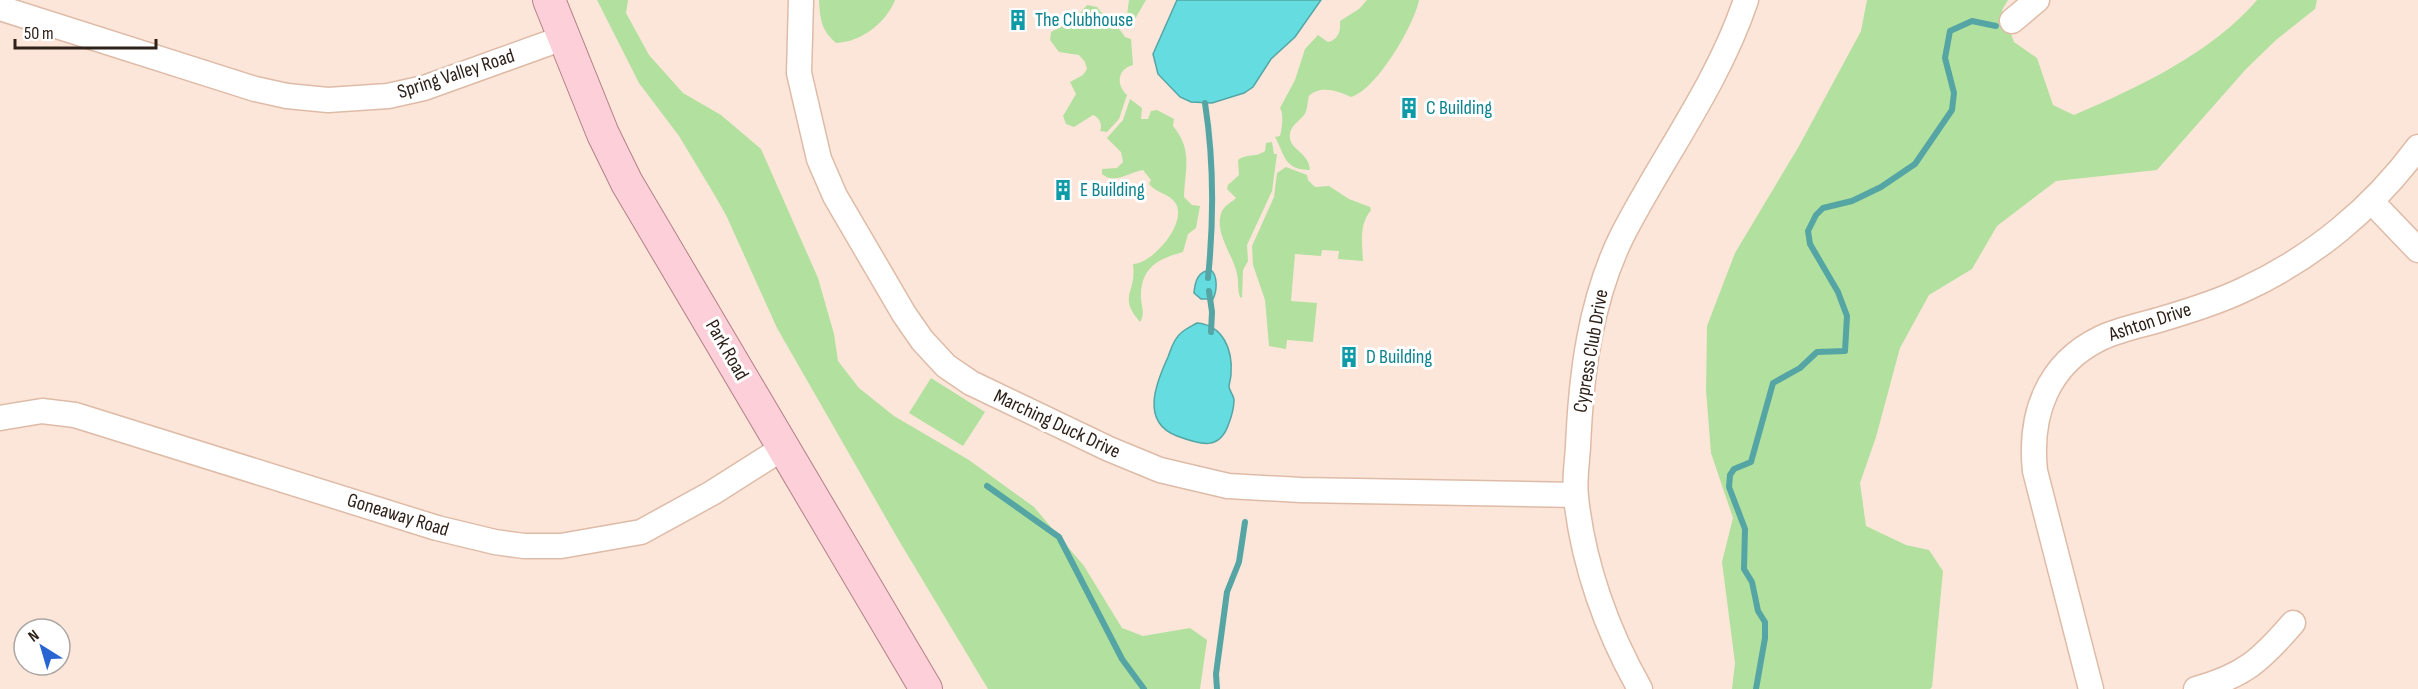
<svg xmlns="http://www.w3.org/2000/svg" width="2418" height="689" font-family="'Sofia Sans Condensed',sans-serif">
	<rect width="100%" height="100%" fill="#fce6da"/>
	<g fill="#b2e09e">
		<path d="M597,0h31l-2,13 23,42 34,38 38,22 40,34 57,129 16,56 4,27 21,27 35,28 75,44 65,47 50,59 38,62 21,8 47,-8 17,12 -7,49h-212l-90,-150 -121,-211 -51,-113 -12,-21 -35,-58 -40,-53z"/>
		<path d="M819,0h76c-9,23 -34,42 -59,43 -15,-13 -16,-24 -17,-43z"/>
		<path d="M1129,0h17l-11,19 -8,-4z"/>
		<path d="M1367,0h52c-5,26 -43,90 -68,97 -14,-6 -30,-12 -42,-1 -2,6 -1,14 -5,19 -6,8 -15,11 -14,23 1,12 19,15 20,32 -26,0 -25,-15 -35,-33l5,-1c2,-7 4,-23 0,-28l15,-28 10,-31 13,-14 10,7c10,-2 13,-11 12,-21l19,-12z"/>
		<path d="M1867,0h141l-6,10 12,32 23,16 16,47 21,10c63,-27 138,-62 183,-115h60l-2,9 -39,31 -30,29 -89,101 -101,11 -59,45 -25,43 -43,26 -29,53 -24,89 -16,46 6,43 40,19 23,5 14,21 -11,116 -2,2h-198l3,-26 -13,-101 11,-44 -22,-65 -5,-63 1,-64 28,-73 64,-107 62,-115z"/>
		<path d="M1087,5l10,2 8,10 10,6 10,14 6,2 2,26c-16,4 -17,20 -6,30l-8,24 -12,13 -7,-1c3,-6 -1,-14 -7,-16l-19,12 -8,-3 -3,-8 13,-22 -6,-12 13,-7 4,-6 -2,-7 -6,-7 -20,-3 -9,-12 1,-8 23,-12z"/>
		<path d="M1130,99l12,9 -1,11h7l3,-8 6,-1 17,9 -1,7c20,24 12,42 11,71l8,8 8,1 -4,22 -8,6 -5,18c-26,7 -43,16 -42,47 1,9 4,15 -1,23 -23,-27 -3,-28 -7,-58 19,0 54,-40 43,-60 -6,-11 -19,-10 -27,-20l2,-4 -8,-10c-14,2 -28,15 -41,4v-5l15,-1 6,-6 -2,-10 -14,-14 16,-18z"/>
		<path d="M1272,142l2,12h3l-5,37 -25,54 1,16 -5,9 -1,28 -2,-1c-3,-8 -1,-15 -3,-23 -4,-20 -24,-42 -15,-63 3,-6 10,-9 14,-13l-9,-9 1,-4 11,-10 -1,-15c8,-7 18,-2 27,-9l1,-8z"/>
		<path d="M1286,167l21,8 1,5 7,7 14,-1 20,13 21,8 1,3c-12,15 -9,32 -8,51l-25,-2 1,-8 -17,-1 -1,6 -26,-2 -4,47 26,2 -4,39 -26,-2 -1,9 -17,-3 -4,-46 -12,-35 -1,-19 22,-49 3,-24z"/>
		<path d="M931,378l54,34 -22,34 -54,-33z"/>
	</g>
	<g fill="#65dde0" stroke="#54a5a4" stroke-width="1.5">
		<path d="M1177,0h144l-26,37 -24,22 -18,28 -9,6 -32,10 -21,-1 -11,-5 -22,-23 -5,-20z"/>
		<path d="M1211,270c7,6 6,21 2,29h-12l-7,-6c1,-12 4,-22 17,-23z"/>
		<path d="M1197,323c26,2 36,27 34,51 0,4 -2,9 -2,13 1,5 5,9 5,13 0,8 -2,15 -5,23 -9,28 -28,22 -52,13 -37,-14 -21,-53 -9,-79 3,-8 6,-19 13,-24 4,-4 11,-7 16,-10z"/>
	</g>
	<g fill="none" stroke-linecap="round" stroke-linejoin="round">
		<g stroke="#54a5a4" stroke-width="6">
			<path d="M1205,103c9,58 9,116 3,175"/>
			<path d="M1209,291l3,21 -1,20"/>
			<path d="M987,486l72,51 63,122 22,30"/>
			<path d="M1217,689l-1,-15 11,-82 12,-30 6,-40"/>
			<path d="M1756,689l9,-51v-16l-7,-11 -6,-29 -8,-13 1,-40 -16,-42 1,-12 4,-6 17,-7 22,-79 27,-15 17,-16 28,-1 2,-35 -9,-24 -28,-48 -2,-13 8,-16 7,-7 29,-7 29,-14 34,-23 37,-54 2,-17 -9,-35 5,-27 22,-10 24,5"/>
		</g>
		<defs>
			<g id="minor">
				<path d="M801,0l-2,73 20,86 16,37 69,118 18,26 24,26 25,17 138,66 51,21 68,16 73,4 274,5"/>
				<path d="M0,8l255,81 32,7 41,4 60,-4 36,-8 139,-50"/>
				<path d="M2012,21l25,-21"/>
				<path d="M2372,202l46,48"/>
				<path d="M0,418l42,-7 33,4 362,113 58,14 29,4h37l80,-14 71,-39 71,-45"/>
				<path d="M1640,689c-33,-58 -57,-125 -64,-192 -2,-16 1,-34 2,-50 3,-72 12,-146 44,-211 40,-78 96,-152 124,-236"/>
				<path d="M2091,689l-56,-218c-6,-56 12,-107 66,-133 19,-9 41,-13 61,-19 27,-8 56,-17 81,-29 70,-32 130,-82 175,-143"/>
				<path d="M2196,689c48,-13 65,-29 97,-66"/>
			</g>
			<path id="major" d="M549,0l54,134 24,49 299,506"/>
		</defs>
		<use href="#minor" stroke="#debba7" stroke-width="27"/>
		<use href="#major" stroke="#b47f86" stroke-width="34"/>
		<use href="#minor" stroke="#fff" stroke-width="24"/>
		<use href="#major" stroke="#fdd0d9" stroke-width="32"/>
	</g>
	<defs>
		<symbol id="building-bare" viewBox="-9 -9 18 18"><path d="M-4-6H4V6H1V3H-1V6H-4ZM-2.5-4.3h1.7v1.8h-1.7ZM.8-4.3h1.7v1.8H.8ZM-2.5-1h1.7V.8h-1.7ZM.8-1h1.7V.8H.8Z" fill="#0f9aa8" stroke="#fff" stroke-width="2.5" paint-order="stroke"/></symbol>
	</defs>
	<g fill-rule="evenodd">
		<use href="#building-bare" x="1003" y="5" width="30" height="30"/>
		<use href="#building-bare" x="1394" y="93" width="30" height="30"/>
		<use href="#building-bare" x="1048" y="175" width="30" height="30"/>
		<use href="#building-bare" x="1334" y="342" width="30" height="30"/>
	</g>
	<g text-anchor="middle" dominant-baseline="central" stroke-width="6" stroke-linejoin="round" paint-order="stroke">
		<g font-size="20" fill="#0d838f" stroke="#fff" text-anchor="start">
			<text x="1035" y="20">The Clubhouse</text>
			<text x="1426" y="108">C Building</text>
			<text x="1080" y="190">E Building</text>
			<text x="1366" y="357">D Building</text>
		</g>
		<g font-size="20" fill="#2e2119" stroke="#fff">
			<text transform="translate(456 74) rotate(-18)">Spring Valley Road</text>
			<text transform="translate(2150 322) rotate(-18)">Ashton Drive</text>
			<text transform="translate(727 350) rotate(60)">Park Road</text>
			<text transform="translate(1591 351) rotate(-80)">Cypress Club Drive</text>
			<text transform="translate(1057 424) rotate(25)">Marching Duck Drive</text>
			<text transform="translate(398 515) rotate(17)">Goneaway Road</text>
		</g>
	</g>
	<g transform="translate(42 647) rotate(323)"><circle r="28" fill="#ffffff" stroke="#aba6a3" stroke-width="1.5"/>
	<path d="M0-4.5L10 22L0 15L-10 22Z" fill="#2865d2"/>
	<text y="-9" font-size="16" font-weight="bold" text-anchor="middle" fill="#2e2119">N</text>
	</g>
	<path d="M15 39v9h141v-9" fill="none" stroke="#2e2119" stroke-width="3"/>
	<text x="24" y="39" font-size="18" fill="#2e2119" stroke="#ffffff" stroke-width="4.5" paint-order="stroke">50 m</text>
</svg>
